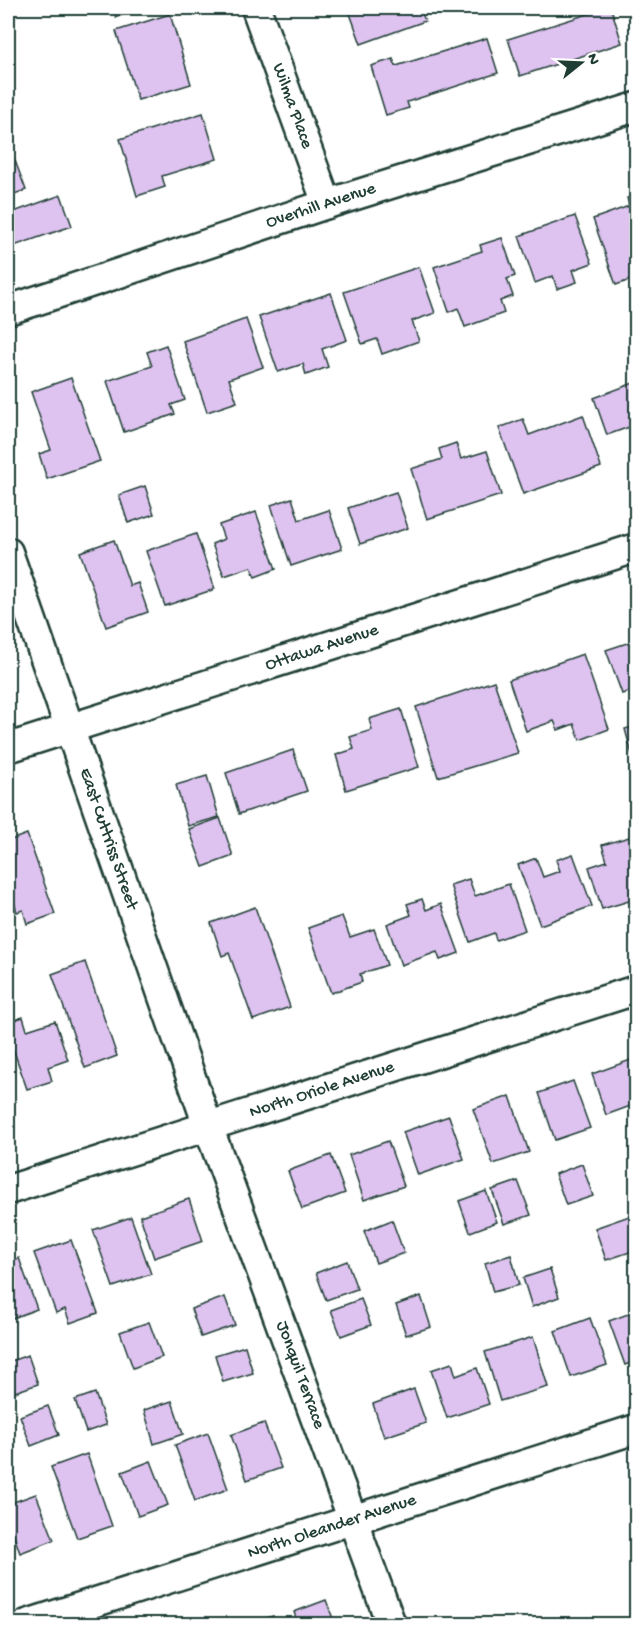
<svg xmlns="http://www.w3.org/2000/svg" width="644" height="1632" font-family="'Gochi Hand',sans-serif">
	<rect width="100%" height="100%" fill="#fff"/>
	<filter id="ink" filterUnits="userSpaceOnUse"><feTurbulence type="fractalNoise" baseFrequency=".0167" numOctaves="2"/><feDisplacementMap in="SourceGraphic" scale="12" xChannelSelector="R" yChannelSelector="G"/><feConvolveMatrix kernelMatrix="1 2 1 2 8 2 1 2 1" color-interpolation-filters="sRGB"/></filter>
	<g filter="url(#ink)">
		<g fill="#dec2f0" stroke="#1f3d34" stroke-width="1.5">
			<path d="M112,8h30l-26,9z"/>
			<path d="M348,8h72l5,13 -64,23z"/>
			<path d="M607,8h4l11,35 -102,33 -12,-37z"/>
			<path d="M170,14l21,70 -53,16 -22,-69z"/>
			<path d="M487,38l11,35 -91,29 2,6 -23,7 -15,-49 22,-7 3,7z"/>
			<path d="M203,113l14,46 -55,17 3,11 -28,9 -17,-57z"/>
			<path d="M8,142l18,48 -18,6z"/>
			<path d="M61,195l11,31 -64,22v-34z"/>
			<path d="M636,195v83l-20,7 -23,-66 36,-13 -2,-8z"/>
			<path d="M575,216l17,47 -19,7 4,12 -20,7 -4,-13 -18,7 -16,-47z"/>
			<path d="M502,238l13,38 -8,3 6,17 -13,5 4,12 -39,14 -7,-19 -9,4 -15,-45 48,-16 -2,-6z"/>
			<path d="M419,267l16,46 -23,8 7,20 -37,13 -5,-15 -15,5 -18,-52z"/>
			<path d="M331,293l16,47 -25,9 6,18 -22,8 -3,-11 -25,8 -19,-55z"/>
			<path d="M246,319l17,48 -34,12 8,23 -30,10 -24,-71z"/>
			<path d="M166,345l19,55 -14,5 4,9 -51,18 -17,-51 45,-15 -5,-14z"/>
			<path d="M71,378l29,83 -53,18 -8,-25 12,-4 -20,-58z"/>
			<path d="M636,382v46l-1,-3 -28,10 -13,-37z"/>
			<path d="M583,415l18,52 -78,27 -24,-66 24,-9 6,16z"/>
			<path d="M456,443l5,16 26,-8 14,44 -74,24 -16,-50 31,-10 -3,-10z"/>
			<path d="M145,486l9,28 -26,9 -9,-28z"/>
			<path d="M396,492l12,36 -48,16 -12,-36z"/>
			<path d="M292,498l7,22 30,-10 13,39 -51,17 -20,-61z"/>
			<path d="M256,512l20,57 -21,8 -4,-10 -27,9 -12,-32 12,-5 -5,-14z"/>
			<path d="M196,534l19,55 -50,17 -19,-55z"/>
			<path d="M114,540l16,46 8,-3 10,29 -42,15 -26,-75z"/>
			<path d="M636,640v49l-14,5 -16,-44z"/>
			<path d="M583,654l26,75 -29,11 -6,-16 -16,6 -4,-9 -28,10 -17,-51z"/>
			<path d="M494,681l24,72 -80,24 -22,-70z"/>
			<path d="M401,709l18,58 -73,23 -10,-35 18,-6 -4,-12 22,-7 -3,-11z"/>
			<path d="M636,726v31l-3,1 -8,-29z"/>
			<path d="M293,750l14,41 -68,23 -13,-41z"/>
			<path d="M207,776l12,41 -31,9 -12,-41z"/>
			<path d="M220,818l13,38 -30,11 -14,-38z"/>
			<path d="M27,834l28,80 -28,10 -4,-14 -6,2 -9,-28v-43z"/>
			<path d="M636,835v53h-2l2,11 -34,10 -13,-42 18,-6 -5,-16z"/>
			<path d="M573,854l19,52 -52,19 -22,-60 18,-7 7,19 17,-6 -4,-11z"/>
			<path d="M469,879l6,17 34,-12 16,46 -29,10 -2,-7 -24,9 -20,-57z"/>
			<path d="M422,899l4,11 15,-6 18,49 -19,7 -3,-8 -36,13 -14,-41 24,-9 -4,-11z"/>
			<path d="M255,907l35,100 -37,13 -24,-67 -7,3 -11,-33z"/>
			<path d="M342,916l8,21 24,-8 13,36 -27,9 2,8 -31,11 -23,-65z"/>
			<path d="M85,962l32,94 -32,12 -33,-94z"/>
			<path d="M23,1017l4,13 28,-9 13,39 -20,7 4,14 -25,8 -19,-55v-12z"/>
			<path d="M636,1058v46l-30,11 -14,-41z"/>
			<path d="M573,1081l17,47 -35,12 -16,-47z"/>
			<path d="M510,1096l19,56 -36,12 -20,-55z"/>
			<path d="M449,1116l15,43 -46,16 -15,-43z"/>
			<path d="M388,1141l16,45 -40,14 -15,-45z"/>
			<path d="M331,1155l14,38 -43,16 -14,-38z"/>
			<path d="M582,1164l11,32 -27,9 -11,-31z"/>
			<path d="M518,1181l13,34 -27,9 -12,-34z"/>
			<path d="M486,1191l11,31 -27,10 -11,-31z"/>
			<path d="M189,1199l14,42 -49,17 -14,-42z"/>
			<path d="M635,1214l1,36 -30,10 -11,-32z"/>
			<path d="M131,1217l20,57 -38,13 -20,-57z"/>
			<path d="M392,1220l12,33 -28,10 -12,-32z"/>
			<path d="M71,1240l27,73 -28,10 -5,-14 -9,4 -22,-60z"/>
			<path d="M511,1255l8,30 -26,7 -8,-29z"/>
			<path d="M19,1258l18,51 -29,11v-58z"/>
			<path d="M347,1261l10,28 -31,11 -10,-27z"/>
			<path d="M550,1269l9,28 -27,10 -9,-29z"/>
			<path d="M421,1296l10,31 -25,8 -10,-30z"/>
			<path d="M225,1297l10,28 -34,12 -10,-28z"/>
			<path d="M361,1299l10,26 -30,11 -10,-26z"/>
			<path d="M636,1311v50l-11,4 -16,-44z"/>
			<path d="M590,1318l17,47 -36,12 -16,-46z"/>
			<path d="M149,1322l13,35 -29,11 -13,-36z"/>
			<path d="M533,1337l15,50 -48,14 -15,-49z"/>
			<path d="M245,1346l8,27 -30,9 -8,-27z"/>
			<path d="M28,1355l10,29 -23,8 -7,-21v-9z"/>
			<path d="M452,1363l4,13 21,-8 12,36 -42,14 -16,-48z"/>
			<path d="M414,1389l12,34 -42,14 -11,-33z"/>
			<path d="M95,1393l11,32 -20,7 -11,-32z"/>
			<path d="M172,1401l11,33 -29,10 -10,-34z"/>
			<path d="M48,1406l11,29 -28,11 -11,-30z"/>
			<path d="M264,1423l17,45 -34,12 -16,-45z"/>
			<path d="M208,1433l20,56 -33,12 -20,-56z"/>
			<path d="M87,1454l25,72 -35,12 -26,-71z"/>
			<path d="M151,1461l17,44 -30,11 -16,-44z"/>
			<path d="M36,1494l18,46 -34,13 -12,-34v-15z"/>
			<path d="M326,1600l9,24h-37l-4,-12z"/>
			<path d="M273,1616l3,8h-29z"/>
		</g>
		<g fill="none" stroke-linecap="round" stroke-linejoin="round">
			<defs>
				<g id="minor">
					<path d="M256,8l71,196"/>
					<path d="M8,310l319,-106 309,-97"/>
					<path d="M8,552l200,574 183,498"/>
					<path d="M8,748l628,-200"/>
					<path d="M8,1190l628,-200"/>
					<path d="M27,1624l609,-195"/>
				</g>
			</defs>
			<use href="#minor" stroke="#1f3d34" stroke-width="33"/>
			<use href="#minor" stroke="#fff" stroke-width="28"/>
		</g>
	</g>
	<g text-anchor="middle" dominant-baseline="central" stroke-width="6" stroke-linejoin="round" paint-order="stroke">
		<g font-size="18" fill="#1f3d34" stroke="#fff">
			<text transform="translate(292 106) rotate(70)">Wilma Place</text>
			<text transform="translate(321 206) rotate(-18)">Overhill Avenue</text>
			<text transform="translate(322 648) rotate(-18)">Ottawa Avenue</text>
			<text transform="translate(108 839) rotate(71)">East Cuttriss Street</text>
			<text transform="translate(322 1090) rotate(-18)">North Oriole Avenue</text>
			<text transform="translate(300 1375) rotate(70)">Jonquil Terrace</text>
			<text transform="translate(332 1527) rotate(-18)">North Oleander Avenue</text>
		</g>
	</g>
	<rect width="644" height="1632" fill="none" stroke="#fff" stroke-width="30"/>
	<rect x="15" y="15" width="614" height="1602" fill="none" stroke="#1f3d34" stroke-width="2" filter="url(#ink)"/>
	<g transform="translate(581 63) rotate(72)" stroke="#ffffff" stroke-width="4.5" paint-order="stroke">
	<path d="M0-4.5L10 22L0 15L-10 22Z" fill="#1f3d34"/>
	<text y="-9" font-size="16" font-weight="bold" text-anchor="middle" fill="#1f3d34">N</text>
	</g>
</svg>
